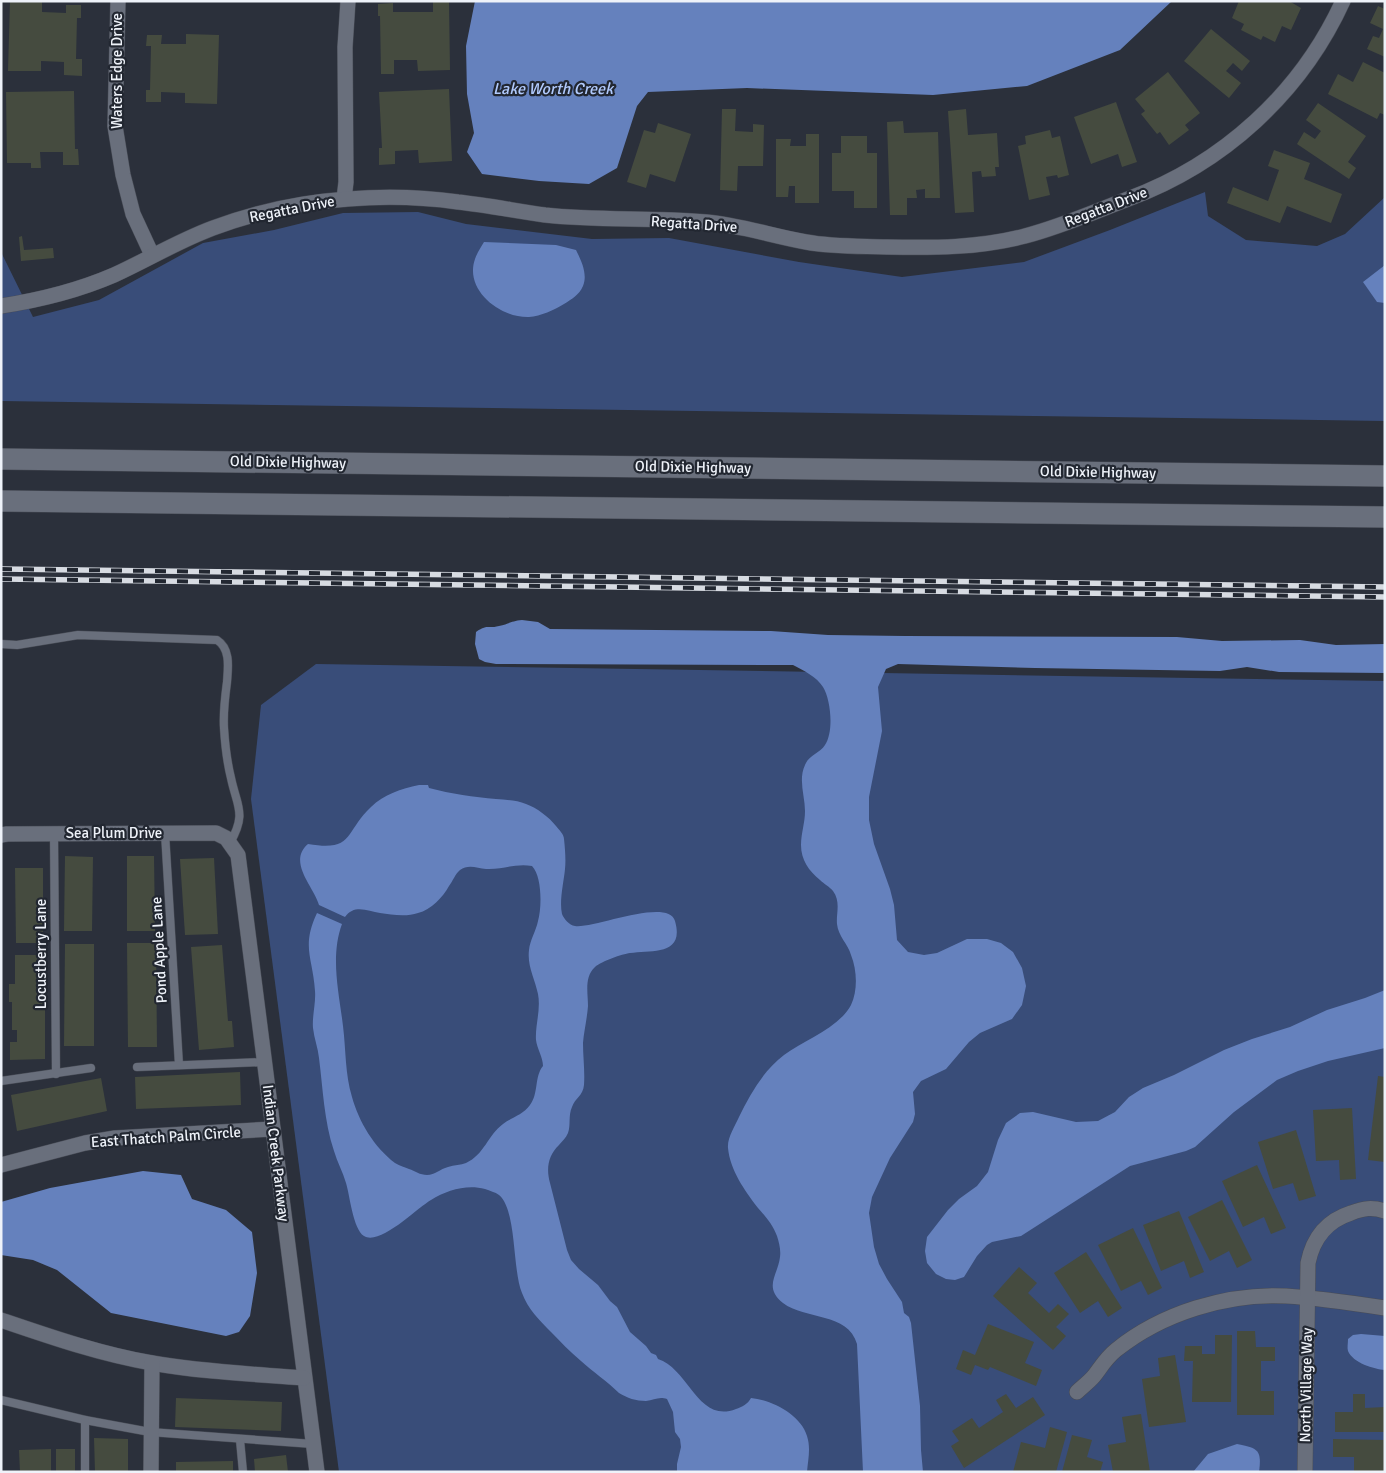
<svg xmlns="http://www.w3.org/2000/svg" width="1386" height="1473" font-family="Signika,sans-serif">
<rect width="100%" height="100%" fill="#2b303b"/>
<g fill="#394d79">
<path d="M1205,192L1208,216L1246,240L1317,246L1345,234L1385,197V421L1,401V252L33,317L99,300L203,243L274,230L343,213L418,212L466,224L592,239L669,238L799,262L902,277L1024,262L1110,230Z"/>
<path d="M316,664L1385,681V1472H339L251,799L261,705Z"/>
</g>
<g fill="#6581bd">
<path d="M475,1H1172L1120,50L1027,86L933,95L747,88L648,92L637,106L617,168L589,184L539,181L482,174L467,152L474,133L467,94L466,46Z"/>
<path d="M484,242L556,245L576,250C581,260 588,274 583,286C579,295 572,299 564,304C554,310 541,316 529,317C500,318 464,290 475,259C477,253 481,247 484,242Z"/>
<path d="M1385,265V303L1377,302L1363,282Z"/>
<path d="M522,620L538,622L550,629L771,631L828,635L905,636L1177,637L1222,641L1300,640L1336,645L1385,644V673L1279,672L1247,667L1220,671L1035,668L898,664L886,669L878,687L882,731L869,797V820L874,844L890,889L894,905L897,940L908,952L924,955L937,953L967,939H987L1001,943L1013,952L1022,968L1026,986L1022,1005L1012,1019L980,1033L969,1042L946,1069L921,1081L913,1092L915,1114L913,1122L890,1158L872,1197L869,1213L874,1247L879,1264L887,1279L902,1302L904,1313L909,1317L911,1323L920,1406L921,1450L923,1472H863L857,1344C848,1312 805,1320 783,1303C763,1287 778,1275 780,1257C781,1250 779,1242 777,1236C773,1225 766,1217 758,1208C745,1191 730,1170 728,1148C727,1138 735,1126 739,1117C750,1094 764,1070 784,1055C804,1040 839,1028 851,1005C858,990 857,970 851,955C848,944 838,936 837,924C836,913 841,902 833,891C830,887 824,884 820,880C809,871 801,860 801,845C801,833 805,823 805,811C805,796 798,780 805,765C809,755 820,753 825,745C834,732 831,700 823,687C817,677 803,670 793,665L496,664L485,662L479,659L475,644L476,632C488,624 488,629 499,626C509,624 511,621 522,620Z"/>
<path d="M419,785H428L429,788C451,794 474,797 496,799C506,800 517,800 526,804C537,808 549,817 556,826C559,830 564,834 564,839C565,848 566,860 565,869C564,881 559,901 562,914C564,919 569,925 575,926C593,929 668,897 675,921C685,956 651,950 630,953C622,954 602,961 595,967C584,977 588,993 588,1006C587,1019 584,1031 583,1043C583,1057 585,1071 584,1085C583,1096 575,1098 572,1107C568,1116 571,1125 568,1133C566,1138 562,1141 559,1145C548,1156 546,1168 550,1183L567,1250L571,1260L579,1269L598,1285L610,1301L617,1307L630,1332L646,1346L651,1353L656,1355L658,1359C689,1369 698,1424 736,1409C742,1407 748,1404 751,1398C772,1400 801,1415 807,1436C811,1448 808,1460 807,1472H677V1464L681,1447L680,1439L675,1432L673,1412L667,1399C659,1396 654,1400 646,1401C636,1401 627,1398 619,1393C607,1381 593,1372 581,1361C570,1352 561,1342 551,1332C539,1320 528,1309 522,1293C512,1269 517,1210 499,1195C495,1192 490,1191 485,1189C467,1184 447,1190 431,1200C417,1208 380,1246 364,1236C353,1229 350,1196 346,1183C343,1172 337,1162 334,1151C324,1121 323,1089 319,1058C318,1048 314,1038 313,1028C312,1016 316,1003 315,991C313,958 301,947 317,913L342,924C330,957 339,992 343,1026C346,1050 345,1074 352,1097C359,1122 374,1147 395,1163C400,1166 405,1167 409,1169C415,1171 420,1175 427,1175C435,1175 440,1169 448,1167C454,1165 461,1165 466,1163C484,1155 488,1135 503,1124C512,1117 523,1115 530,1105C539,1093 534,1077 543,1066C543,1057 537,1049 536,1040C535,1025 541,1010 538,994C535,979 527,966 529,950C530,940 536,931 538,921C542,907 542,876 532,866C515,863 502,870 486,869C477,868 468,864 460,870C455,874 453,881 449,886C443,897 431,910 418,913C407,917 392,915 380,913C368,911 354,904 345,917L319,905C314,887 287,862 308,844C355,852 344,832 371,807C384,794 401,789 419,785Z"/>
<path d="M1385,990V1048L1328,1061L1298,1071L1277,1080L1234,1112L1195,1147L1186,1151L1130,1166L1021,1236L992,1242L987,1245L977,1256L964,1277L955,1280L946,1279L936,1274L927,1263L925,1251L927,1237L948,1210L959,1199L977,1186L988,1172L998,1140L1006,1123L1020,1113L1033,1112L1076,1122L1098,1121L1115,1112L1129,1097L1143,1088L1174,1075L1224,1050L1252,1039L1290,1027L1327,1010L1365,998Z"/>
<path d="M143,1171L181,1175L192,1199L226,1210L252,1232L257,1273L250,1316L239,1332L226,1336L111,1313L57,1270L33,1260L1,1255V1202L50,1188Z"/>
<path d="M1361,1334L1385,1336V1370C1374,1369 1353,1363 1348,1351C1347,1348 1348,1343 1348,1339L1353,1335Z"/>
<path d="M1237,1444C1258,1448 1262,1450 1259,1472H1193L1208,1454Z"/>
</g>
<g fill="#454b3f">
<path d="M10,1L42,2V12L66,13V5H81V18H77L76,59H82V76L64,75V62L41,61V71H8Z"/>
<path d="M1239,1H1289L1301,8L1291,30L1282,26L1275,42L1263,36L1261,40L1241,30L1244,24L1232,18Z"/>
<path d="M433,2H449L450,70L418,71L417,60H394V74H381L380,16H378V4L393,3V12H433Z"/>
<path d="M1378,6L1385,9V57L1367,49L1373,36L1379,38L1383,29L1370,23Z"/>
<path d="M1211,29L1250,61L1242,71L1233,63L1226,71L1241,83L1229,98L1184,61Z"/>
<path d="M186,34L219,35L217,104L185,103V93L161,92V102H146V90H150L151,46H146L147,35H162L161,44H186Z"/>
<path d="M1363,62L1385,73V115L1380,113L1377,119L1328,94L1338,74L1353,82Z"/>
<path d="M1168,72L1200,113L1185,125L1189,130L1169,145L1160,132L1157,134L1141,114L1145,111L1135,99Z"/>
<path d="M449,89L452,161L419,163L418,150L395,151V164L379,165V148H382L379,92Z"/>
<path d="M74,91L75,149H78L79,165H63V152H40L41,168H31V163H7L6,92Z"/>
<path d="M1116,102L1137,162L1122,167L1118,154L1091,164L1074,117Z"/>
<path d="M1318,103L1366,136L1348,162L1356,168L1349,179L1297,144L1304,132L1315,139L1321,131L1306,120Z"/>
<path d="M722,109H736L735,131L753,132V124L764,125L763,166H738L737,191L720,190Z"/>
<path d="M966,109L968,135L997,133L999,167H995L996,176L982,177L981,171L972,172L974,212L955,213L948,111Z"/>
<path d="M903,121L904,133L938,132L940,198H925V189L916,190L917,198H907V215H890L887,122Z"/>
<path d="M658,123L691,134L675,182L650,174L646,188L627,182L644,130L655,133Z"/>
<path d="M1050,130L1052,138L1060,136L1069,175L1058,178L1057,175L1046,177L1050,195L1029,200L1018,146L1026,144L1025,136Z"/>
<path d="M806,134H819V203H795V186H789L788,197H776V139H791L790,146H806Z"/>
<path d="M841,136H867V153H877V208H854V191H832V153H841Z"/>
<path d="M1274,150L1310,163L1304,179L1342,194L1331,223L1287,206L1280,223L1227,203L1233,187L1268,201L1279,170L1268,166Z"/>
<path d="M22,236L24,250L53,248L54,258L21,261L19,237Z"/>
<path d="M65,856L93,857L92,931H64Z"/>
<path d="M127,856H154L155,931H127Z"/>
<path d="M214,858L218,934L185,935L180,859Z"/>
<path d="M15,868H43V943H16Z"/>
<path d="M127,943H156L157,1047H128Z"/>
<path d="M65,944H94V1046H64Z"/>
<path d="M222,945L228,1021H232L234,1047L199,1050L191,947Z"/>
<path d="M15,955H45V1059L10,1060V1042H17V1030H12V1002H9V984H15Z"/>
<path d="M240,1072L241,1105L136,1109L135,1077Z"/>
<path d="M1378,1076L1385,1077V1162L1368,1160Z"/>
<path d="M101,1078L107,1111L17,1131L11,1095Z"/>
<path d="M1352,1108L1356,1179L1340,1180L1339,1160L1316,1161L1313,1110Z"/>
<path d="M1296,1130L1316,1196L1299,1201L1293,1183L1273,1189L1258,1142Z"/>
<path d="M1257,1165L1286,1228L1271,1234L1264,1217L1243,1227L1222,1181Z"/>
<path d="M1222,1200L1252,1260L1237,1268L1229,1251L1210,1261L1188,1217Z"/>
<path d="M1179,1211L1204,1272L1190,1278L1184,1261L1161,1271L1143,1225Z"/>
<path d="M1133,1228L1162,1288L1148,1295L1141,1281L1121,1291L1098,1245Z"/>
<path d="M1086,1252L1122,1308L1108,1317L1098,1301L1080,1313L1054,1273Z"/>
<path d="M1019,1267L1037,1283L1028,1293L1049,1313L1058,1304L1069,1314L1056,1327L1066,1336L1053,1350L993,1296Z"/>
<path d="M988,1324L1034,1342L1025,1363L1042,1370L1036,1386L990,1367L988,1370L975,1365L971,1375L956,1369L963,1350L975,1355Z"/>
<path d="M1237,1331H1255L1256,1347H1275V1361H1261V1391H1274V1415H1237Z"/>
<path d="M1215,1335H1232L1231,1402H1192L1193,1361H1184L1185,1346H1202V1354H1215Z"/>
<path d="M1175,1355L1186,1422L1149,1427L1142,1379L1160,1376L1158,1358Z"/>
<path d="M1006,1394L1016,1408L1033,1397L1045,1415L964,1468L951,1446L959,1441L952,1431L972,1418L979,1428L1003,1412L996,1400Z"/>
<path d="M1353,1394H1365V1408L1385,1407V1432H1335V1412H1353Z"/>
<path d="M176,1398L282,1402L281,1431L175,1427Z"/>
<path d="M1141,1414L1150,1472H1113L1108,1445L1126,1442L1122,1417Z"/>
<path d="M1050,1427L1067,1432L1056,1472H1013L1021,1442L1045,1448Z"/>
<path d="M1072,1435L1092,1440L1087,1457L1103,1462L1100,1472H1062Z"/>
<path d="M94,1438L128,1439V1472H95Z"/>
<path d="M1333,1439L1385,1440V1472H1354V1457H1333Z"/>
<path d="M51,1449V1472H20L19,1450Z"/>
<rect x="56" y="1449" width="19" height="23"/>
<path d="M286,1455L288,1472H255L254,1459Z"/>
<path d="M233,1461V1472H176V1462Z"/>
</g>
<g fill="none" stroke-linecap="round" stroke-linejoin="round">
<defs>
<g id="lane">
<path d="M1,644L17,645L78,635L217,640C231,649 228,668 227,682C225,697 223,713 224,728C225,744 227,762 231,778C237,807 247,813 230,843"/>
<path d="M54,833L56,1074"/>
<path d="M165,833L179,1065"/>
<path d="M137,1067L264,1062"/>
<path d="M1,1081L91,1068"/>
<path d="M1,1400L85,1420L150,1432L313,1444"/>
<path d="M85,1420V1472"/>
<path d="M240,1440L243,1472"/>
</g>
<g id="street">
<path d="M118,1L115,126L123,175L133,214L152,255"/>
<path d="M344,199L346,182L345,47L348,1"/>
<path d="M1,306C40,300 77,291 114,275C147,260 178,241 213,228C256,212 303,202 348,199C385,196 422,197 458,202C487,205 516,211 545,215C599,221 652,217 706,222C740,225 772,236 806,242C833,247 860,246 887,247C933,248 979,248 1025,236C1060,227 1094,212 1128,199C1223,164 1301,93 1343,1"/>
<path d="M1,835L7,834L216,833L226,838L238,855L317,1472"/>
<path d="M1,1165L85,1143L115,1138L273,1129"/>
<path d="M1,1320C51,1337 100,1354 152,1363C202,1372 254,1374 304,1378"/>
<path d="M1077,1392C1082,1387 1089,1382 1094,1376C1101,1367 1106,1358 1116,1350C1162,1313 1227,1293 1286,1296C1319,1298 1352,1303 1385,1308"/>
<path d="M151,1472L152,1363"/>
<path d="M1305,1472L1308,1263C1313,1238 1326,1221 1351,1213C1364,1208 1372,1207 1385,1211"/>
</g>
<g id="secondary">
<path d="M1,459L1385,476"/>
<path d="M1,501L1385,517"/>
</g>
</defs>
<use href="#lane" stroke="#484c56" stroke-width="9"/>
<use href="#street" stroke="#484c56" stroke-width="16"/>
<use href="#secondary" stroke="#484c56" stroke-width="22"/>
<use href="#lane" stroke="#696f7c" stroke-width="8"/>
<use href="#street" stroke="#696f7c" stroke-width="15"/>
<use href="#secondary" stroke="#696f7c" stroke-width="21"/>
<defs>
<g id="rail">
<path d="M1,569L1385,587"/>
<path d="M1,579L1385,597"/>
</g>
</defs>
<use href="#rail" stroke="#d7dbe2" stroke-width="5.5"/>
<use href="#rail" stroke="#222731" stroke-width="4" stroke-dasharray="11" stroke-linecap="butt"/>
</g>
<g text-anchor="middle" stroke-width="4.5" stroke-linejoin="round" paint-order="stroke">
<g font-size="15" fill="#eef2f9" stroke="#222731">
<text transform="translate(117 71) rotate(-90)" y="5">Waters Edge Drive</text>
<text transform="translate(1106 207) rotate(-21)" y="5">Regatta Drive</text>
<text transform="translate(292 209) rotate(-11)" y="5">Regatta Drive</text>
<text transform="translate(694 224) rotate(4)" y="5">Regatta Drive</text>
<text transform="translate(288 462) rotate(1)" y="5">Old Dixie Highway</text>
<text transform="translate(693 467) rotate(1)" y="5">Old Dixie Highway</text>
<text transform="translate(1098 472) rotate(1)" y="5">Old Dixie Highway</text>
<text x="114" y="838">Sea Plum Drive</text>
<text transform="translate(159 950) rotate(-93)" y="5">Pond Apple Lane</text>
<text transform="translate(41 954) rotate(-90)" y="5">Locustberry Lane</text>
<text transform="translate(166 1137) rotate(-4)" y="5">East Thatch Palm Circle</text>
<text transform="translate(276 1153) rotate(83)" y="5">Indian Creek Parkway</text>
<text transform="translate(1306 1385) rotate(-89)" y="5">North Village Way</text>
</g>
<g font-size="16" font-style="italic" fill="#b1cafd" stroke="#222731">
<text x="553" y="94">Lake Worth Creek</text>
</g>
</g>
<rect width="1386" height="1473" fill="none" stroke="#eef2f9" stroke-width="5"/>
</svg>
